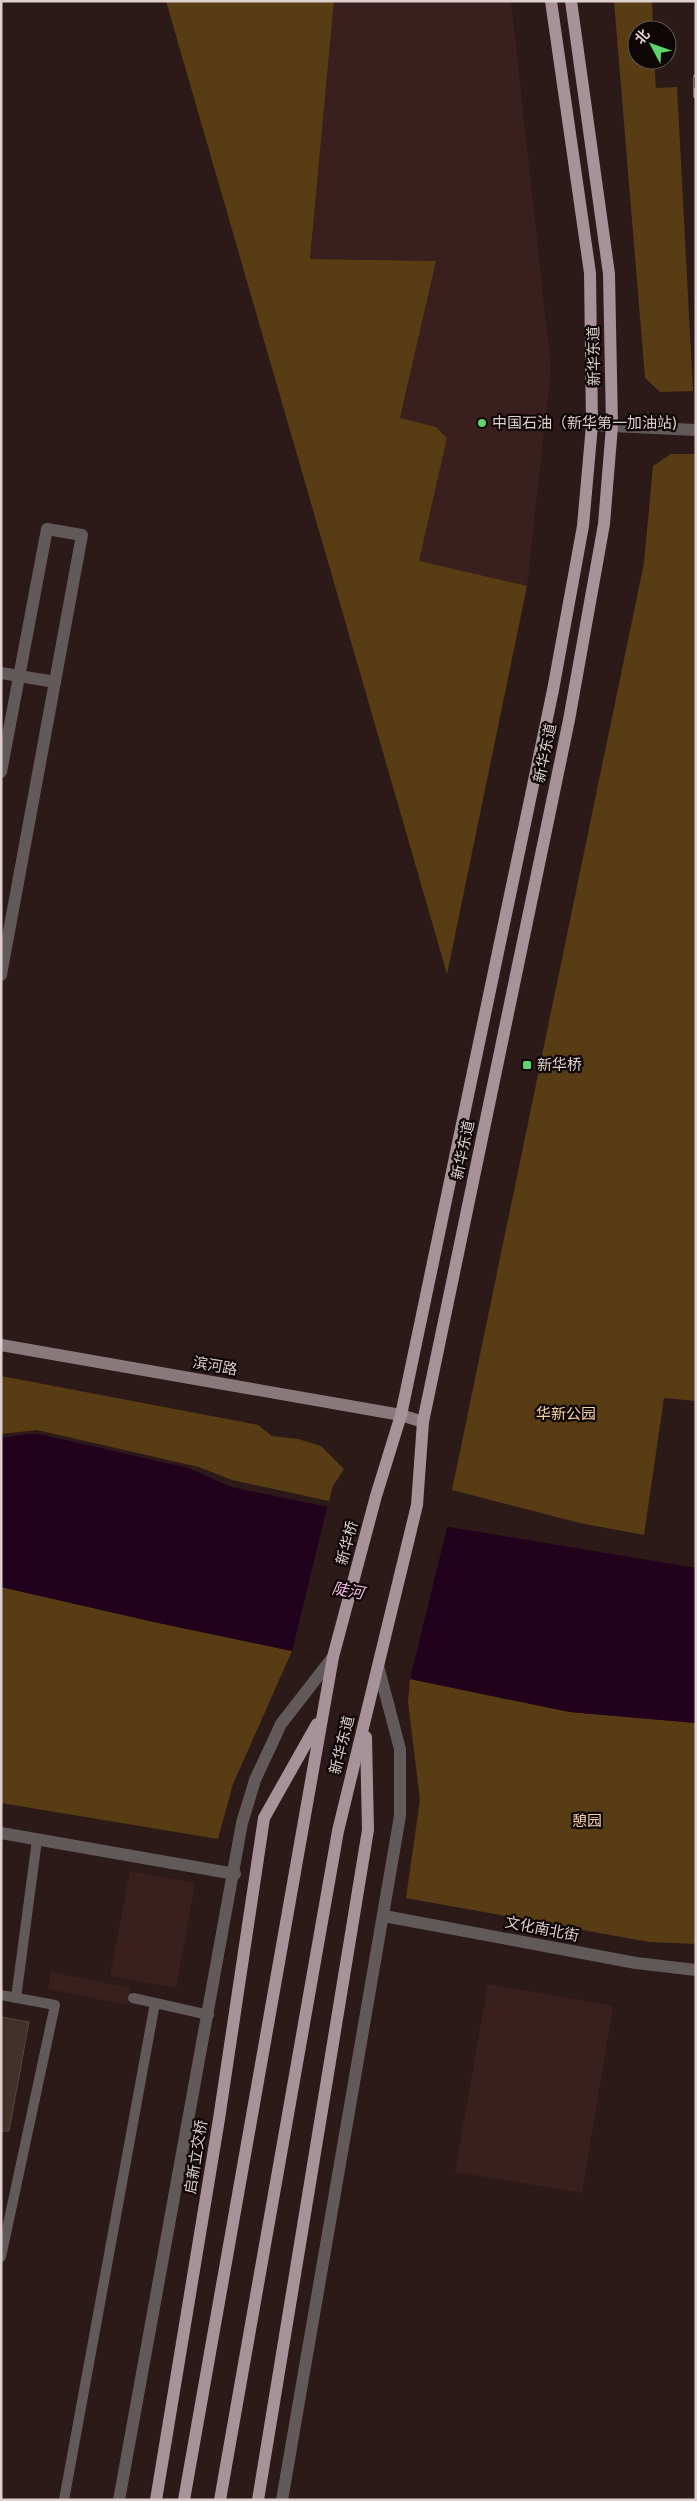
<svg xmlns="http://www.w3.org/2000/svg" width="697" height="2501" font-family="Inter,'Noto Sans SC',sans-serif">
<rect width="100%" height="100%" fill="#2c1a19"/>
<g fill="#39201e">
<path d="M334,1H511L551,368L527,586L419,561L447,438L436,427L400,419L436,261L310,259Z"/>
<path d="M130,1871L195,1883L176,1988L110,1976Z"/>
<path d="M51,1972L131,1988L127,2005L48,1989Z"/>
<path d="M488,1984L613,2006L582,2193L455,2172Z"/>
</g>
<g fill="#583c14">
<path d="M166,1H334L310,259L436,261L400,418L436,427L447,438L419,561L527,586L447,974Z"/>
<path d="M614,1H652L653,30H637V60H654L656,88L677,87L693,391L660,392L645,378Z"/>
<path d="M671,454H695L696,495V1401L664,1398L644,1535L580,1523L452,1490L644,563L653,466Z"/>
<path d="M1,1376L258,1425L272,1436L298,1439L321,1446L344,1469L333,1486L329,1501L232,1480L199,1467L37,1430L1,1434Z"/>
<path d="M1,1587L154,1622L292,1651L233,1784L218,1839L1,1803Z"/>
<path d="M410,1679L570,1712L696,1723V1944L649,1942L406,1898L420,1800L408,1702Z"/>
</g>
<path fill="#21011c" d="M28,1434H39L188,1468L231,1487L328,1507L696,1568V1723L570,1712L410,1679L292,1651L154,1622L1,1587V1438Z"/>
<path fill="#2c1a19" d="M328,1504L448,1524L410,1679L292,1651Z"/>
<path fill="#433129" stroke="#58463d" d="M1,2017L29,2022L9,2131H1Z"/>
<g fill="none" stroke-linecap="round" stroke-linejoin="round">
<g stroke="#62595b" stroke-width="10">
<path d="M1,1995L55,2005L1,2257"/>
<path d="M16,1998L37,1840"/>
<path d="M133,1998L209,2015"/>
<path d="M64,2500L155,2003"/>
</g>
<g stroke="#62595b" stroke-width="12">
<path d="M1,673L55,682"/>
<path d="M1,772L47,529L82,535L1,975"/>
<path d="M1,1833L235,1874"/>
<path d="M119,2500L242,1823L255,1780L281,1724L333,1657"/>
<path d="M282,2500L400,1816V1749L378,1666"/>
</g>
<g stroke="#62595b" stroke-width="12">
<path d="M592,425L696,430"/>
<path d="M384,1916L636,1963L696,1970"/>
</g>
<path stroke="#89797d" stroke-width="12" d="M1,1345L401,1415L423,1422"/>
<g stroke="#a69298" stroke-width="12">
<path d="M156,2500L219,2119L264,1818L317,1724"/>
<path d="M184,2500L333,1657L376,1496L401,1415L553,690L583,526L592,425L590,273L551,1"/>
<path d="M220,2500L338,1831L417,1505L423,1422L569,720L604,524L612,426L609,274L571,1"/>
<path d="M258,2500L368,1830L366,1737"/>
</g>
<defs>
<path id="rail" d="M696,77V96"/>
</defs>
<use href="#rail" stroke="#968786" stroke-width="5.5"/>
<use href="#rail" stroke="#0f0707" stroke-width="4" stroke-dasharray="11" stroke-linecap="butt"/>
</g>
<g fill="#5ed56c" stroke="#0f0707" stroke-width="2">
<circle cx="482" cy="423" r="5"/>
<rect x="522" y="1060" width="10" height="10" rx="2.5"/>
</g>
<g text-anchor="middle" stroke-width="4.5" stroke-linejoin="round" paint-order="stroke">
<g font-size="15" fill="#ded0cf" stroke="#0f0707">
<text transform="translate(594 356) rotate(-91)" y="5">新华东道</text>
<text transform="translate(545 753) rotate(-78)" y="5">新华东道</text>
<text transform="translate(463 1150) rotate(-78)" y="5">新华东道</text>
<text transform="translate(215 1366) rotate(10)" y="5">滨河路</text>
<text transform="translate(347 1543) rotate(-75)" y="5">新华桥</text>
<text transform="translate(342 1745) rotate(-76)" y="5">新华东道</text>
<text transform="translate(542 1929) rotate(11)" y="5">文化南北街</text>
<text transform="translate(196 2157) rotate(-81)" y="5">启新立交桥</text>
</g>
<g font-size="15" fill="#ded0cf" stroke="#0f0707" text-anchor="start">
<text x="492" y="428">中国石油（新华第一加油站)</text>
<text x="537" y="1070">新华桥</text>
</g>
<g font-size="15" fill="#f8d3a6" stroke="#0f0707">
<text x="566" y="1419">华新公园</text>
<text x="587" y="1826">憩园</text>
</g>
<g font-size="16" font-style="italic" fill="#fabbeb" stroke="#0f0707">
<text transform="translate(348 1590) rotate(10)" y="6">陡河</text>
</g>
</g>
<rect width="697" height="2501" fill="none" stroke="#ded0cf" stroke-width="5"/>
<g transform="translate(652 45) rotate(311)"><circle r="24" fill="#0f0707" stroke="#625757"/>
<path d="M0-4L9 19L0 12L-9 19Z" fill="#5ed56c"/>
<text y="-8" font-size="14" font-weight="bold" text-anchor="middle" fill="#ded0cf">北</text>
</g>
</svg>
